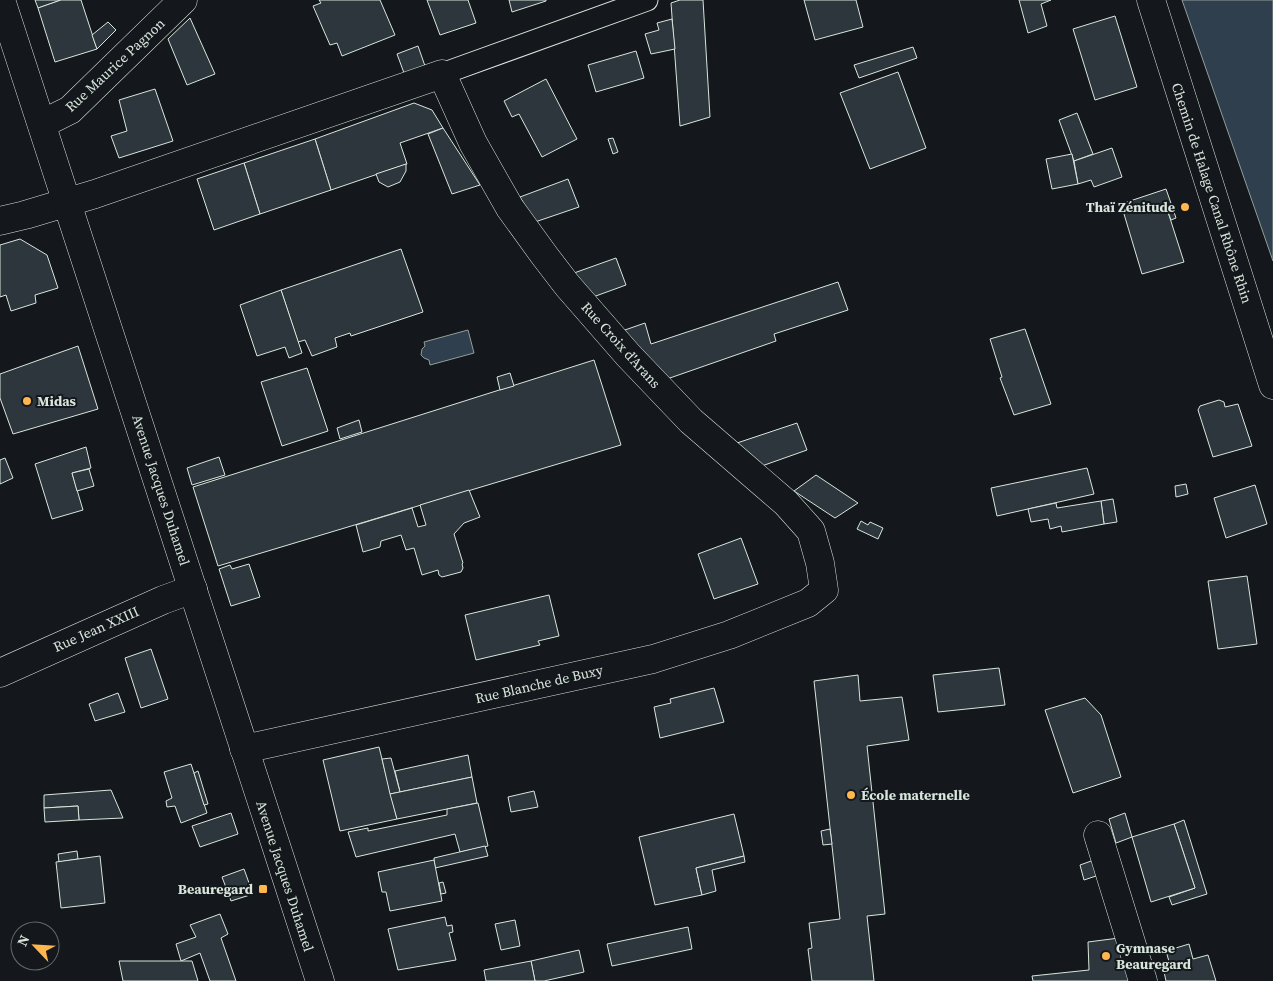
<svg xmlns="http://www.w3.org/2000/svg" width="1273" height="981" font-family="'Source Serif 4',serif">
<rect width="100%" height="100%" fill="#14181c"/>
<g fill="#2f3f4d" stroke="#939e99">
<path d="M1182,0H1273V261Z"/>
<path d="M468,330L474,353L430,365L429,360L424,358L421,355L422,349L425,346L424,342Z"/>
</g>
<g fill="#2c363c" stroke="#d8e6dc">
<path d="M35,0H61L38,8Z"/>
<path d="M61,0H81L97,49L55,62L38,8Z"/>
<path d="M319,0H380L395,35L342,56L337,43L330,45L313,6L321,3Z"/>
<path d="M427,0H468L476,23L440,35Z"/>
<path d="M509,0H546V1L512,12Z"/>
<path d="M680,0H703L710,117L680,126L671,3Z"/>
<path d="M804,0H856L863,27L815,40Z"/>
<path d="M1019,0H1051L1041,4L1047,26L1028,33Z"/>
<path d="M1115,16L1137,87L1095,100L1073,29Z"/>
<path d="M190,18L215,74L187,85L168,39Z"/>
<path d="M672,19L675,49L651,54L645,34L659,30L657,23Z"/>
<path d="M108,22L116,30L97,49L92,35Z"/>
<path d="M418,46L425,66L404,73L397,54Z"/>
<path d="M913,47L917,58L859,78L854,65Z"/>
<path d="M636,51L644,78L596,92L588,65Z"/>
<path d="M898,72L926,148L870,169L840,93Z"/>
<path d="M546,79L577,139L542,157L519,114L512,117L504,101Z"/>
<path d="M155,89L173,141L119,158L111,136L127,131L119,100Z"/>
<path d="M414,103L432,110L443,128L400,143L407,164L331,190L315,139Z"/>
<path d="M1077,113L1093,154L1074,161L1059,120Z"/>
<path d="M443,128L480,185L452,194L428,134Z"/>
<path d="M613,138L618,152L613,154L608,139Z"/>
<path d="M315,139L331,190L260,214L244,163Z"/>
<path d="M1112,148L1122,177L1094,187L1091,180L1078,184L1074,161Z"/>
<path d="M1072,154L1078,184L1052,189L1046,159Z"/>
<path d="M244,163L260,214L214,230L197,179Z"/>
<path d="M406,164V171L400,182L388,187L379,182L376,174Z"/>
<path d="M568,179L579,207L535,222L520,197Z"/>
<path d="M1166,189L1173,209L1168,212L1184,262L1142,274L1121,204Z"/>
<path d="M1173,209L1176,218L1171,220L1168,212Z"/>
<path d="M20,239L47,255L58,288L35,295L36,303L11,311L6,295L0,297V245Z"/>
<path d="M401,249L423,312L351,336L350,333L335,338L337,347L312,356L305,340L298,342L281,290Z"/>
<path d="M616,258L626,285L593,297L574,273Z"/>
<path d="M838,282L848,310L774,334L776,341L667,379L622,331L645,323L651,344Z"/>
<path d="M281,290L302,353L289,358L285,347L257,356L240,305Z"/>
<path d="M1025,329L1051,404L1014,415L1000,378L1002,377L990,339Z"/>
<path d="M78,346L98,409L13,434L0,398V374Z"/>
<path d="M594,360L621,445L218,566L193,487Z"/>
<path d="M307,368L328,431L282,446L261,382Z"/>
<path d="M510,373L514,386L500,390L497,377Z"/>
<path d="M1219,400L1224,402L1225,407L1238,404L1252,446L1213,457L1198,410L1200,406Z"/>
<path d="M359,420L362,432L340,439L337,428Z"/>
<path d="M797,423L807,450L759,467L734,444Z"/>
<path d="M86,447L91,468L72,473L83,510L52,519L35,464Z"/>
<path d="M219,457L225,475L192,485L187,468Z"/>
<path d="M5,458L13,478L0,484V460Z"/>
<path d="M1087,468L1094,494L997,516L991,488Z"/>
<path d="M89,469L94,486L77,491L72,473Z"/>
<path d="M816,475L858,503L835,518L794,491Z"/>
<path d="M1186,484L1188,494L1176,497L1175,486Z"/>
<path d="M1255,485L1267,524L1226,538L1214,498Z"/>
<path d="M469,490L480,517L464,523L454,534L463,563L462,564L463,568L461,572L442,577L439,575L438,570L422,575L414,548L406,550L401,535L381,541L380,547L363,552L356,525L412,508L418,527L426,525L420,505Z"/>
<path d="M1113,499L1117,522L1104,524L1101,501Z"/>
<path d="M1101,501L1104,524L1062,532L1061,526L1050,529L1048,519L1031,522L1028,509L1056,503L1057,508Z"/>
<path d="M861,521L868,525L870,522L883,528L878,539L857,529Z"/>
<path d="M741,538L758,584L714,599L698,554Z"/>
<path d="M249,564L260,597L231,606L219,569L230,565L232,569Z"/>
<path d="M1247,576L1257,644L1218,649L1208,581Z"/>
<path d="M549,595L559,636L538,641L540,645L476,660L465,615Z"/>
<path d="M151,649L168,699L141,708L125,658Z"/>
<path d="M999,668L1005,705L938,712L933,675Z"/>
<path d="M858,675L860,701L902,697L909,740L867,746L885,914L867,916L874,981H812L808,949L812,948L809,923L840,919L814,681Z"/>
<path d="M714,688L724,722L660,738L654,707L671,703L670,699Z"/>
<path d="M118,693L125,712L95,721L89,704Z"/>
<path d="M1085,698L1101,715L1121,777L1073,793L1045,710Z"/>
<path d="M379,747L397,819L340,831L323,760Z"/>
<path d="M468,755L472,777L400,792L395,771Z"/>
<path d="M391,758L400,792L390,794L382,759Z"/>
<path d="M191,764L207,813L181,823L175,806L167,807L166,801L172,798L164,772Z"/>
<path d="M198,771L208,804L204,805L194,773Z"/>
<path d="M472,777L477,803L397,819L390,794Z"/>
<path d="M111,790L123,818L79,820L78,806L44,808V795Z"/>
<path d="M534,791L538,807L511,812L508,797Z"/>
<path d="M478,803L488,846L460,852L455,834L356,857L348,832L368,828V831L447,815V809Z"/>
<path d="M78,806L79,820L45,822L44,808Z"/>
<path d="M231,813L238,834L200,847L192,826Z"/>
<path d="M1125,813L1132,837L1116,843L1109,819Z"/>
<path d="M734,814L744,856L696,868L702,895L655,905L639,837Z"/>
<path d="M1184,820L1207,894L1172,905L1169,897L1195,888L1174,824Z"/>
<path d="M1174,824L1195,888L1151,902L1132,837Z"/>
<path d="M830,829L832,844L823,845L821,831Z"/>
<path d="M485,846L488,856L435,868L434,858Z"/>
<path d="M77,851L78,859L59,862L58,854Z"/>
<path d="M100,856L105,903L61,908L56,862Z"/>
<path d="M744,856L745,862L712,870L716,891L702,895L696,868Z"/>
<path d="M434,860L442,901L390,911L386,892H382L378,872Z"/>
<path d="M1094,860L1099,875L1084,880L1080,865Z"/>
<path d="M244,869L253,894L231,901L222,877Z"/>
<path d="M443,882L446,893L441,894L439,883Z"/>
<path d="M220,914L228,934L221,938L236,981H210L200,953L181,961L176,944L196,937L190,925Z"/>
<path d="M445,917L447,926L452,925L453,932L449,933L456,960L398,970L388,929Z"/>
<path d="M515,920L520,946L501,950L495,924Z"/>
<path d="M688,927L692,949L612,966L607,944Z"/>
<path d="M1119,938L1130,981H1033L1032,976L1089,970L1088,942Z"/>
<path d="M1189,944L1193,959L1208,955L1216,981H1166L1163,967L1170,965L1166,951Z"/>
<path d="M579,950L584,972L544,981H535L531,961Z"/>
<path d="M119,961H192L198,981H123Z"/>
<path d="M531,961L535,981H486L484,970Z"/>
</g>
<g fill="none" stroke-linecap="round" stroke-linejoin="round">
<defs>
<path id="pedestrian" d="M442,74L647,0"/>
<g id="minor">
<path d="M1151,0L1273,385"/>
<path d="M42,124L70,110L183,0"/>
<path d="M0,221L25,215L95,194L442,74L473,143L510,208L544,255L567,285L628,355L691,421L786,503L811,531L820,563L824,590L808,603L729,635L653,659L244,749"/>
<path d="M0,673L163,600L193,589"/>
<path d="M1098,835L1143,981"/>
</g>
<path id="secondary" d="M1,0L320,981"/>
</defs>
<use href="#pedestrian" stroke="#d8e6dc" stroke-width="23"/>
<use href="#minor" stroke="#d8e6dc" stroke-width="29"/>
<use href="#secondary" stroke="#d8e6dc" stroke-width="29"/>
<use href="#pedestrian" stroke="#14181c" stroke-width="21"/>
<use href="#minor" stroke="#14181c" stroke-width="28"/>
<use href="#secondary" stroke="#14181c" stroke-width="28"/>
</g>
<g fill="#ffb74d" stroke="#14181c" stroke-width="2">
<circle cx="1185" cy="207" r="5"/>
<circle cx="27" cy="401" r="5"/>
<circle cx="851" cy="795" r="5"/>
<rect x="258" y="884" width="10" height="10" rx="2.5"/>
<circle cx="1106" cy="956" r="5"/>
</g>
<g text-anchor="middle" stroke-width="4" stroke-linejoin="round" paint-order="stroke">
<g font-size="14" fill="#d8e6dc" stroke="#14181c">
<text transform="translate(115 65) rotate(-43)" y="5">Rue Maurice Pagnon</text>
<text transform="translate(1212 193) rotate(72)" y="5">Chemin de Halage Canal Rhône Rhin</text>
<text transform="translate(621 345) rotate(48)" y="5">Rue Croix d'Arans</text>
<text transform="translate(161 490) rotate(72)" y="5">Avenue Jacques Duhamel</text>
<text transform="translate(96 629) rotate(-24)" y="5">Rue Jean XXIII</text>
<text transform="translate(539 684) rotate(-13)" y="5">Rue Blanche de Buxy</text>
<text transform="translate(285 876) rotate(72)" y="5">Avenue Jacques Duhamel</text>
</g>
<g font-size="14" font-weight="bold" fill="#d8e6dc" stroke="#14181c" text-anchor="start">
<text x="1175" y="212" text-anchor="end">Thaï Zénitude</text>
<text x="37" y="406">Midas</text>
<text x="861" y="800">École maternelle</text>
<text x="253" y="894" text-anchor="end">Beauregard</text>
<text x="1116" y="953">Gymnase<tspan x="1116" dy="16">Beauregard</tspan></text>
</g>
</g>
<g transform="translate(35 946) rotate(295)"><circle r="24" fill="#14181c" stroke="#626a69"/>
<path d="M0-4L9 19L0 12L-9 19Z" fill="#ffb74d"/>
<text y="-8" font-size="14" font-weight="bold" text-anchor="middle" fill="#d8e6dc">N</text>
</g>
</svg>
